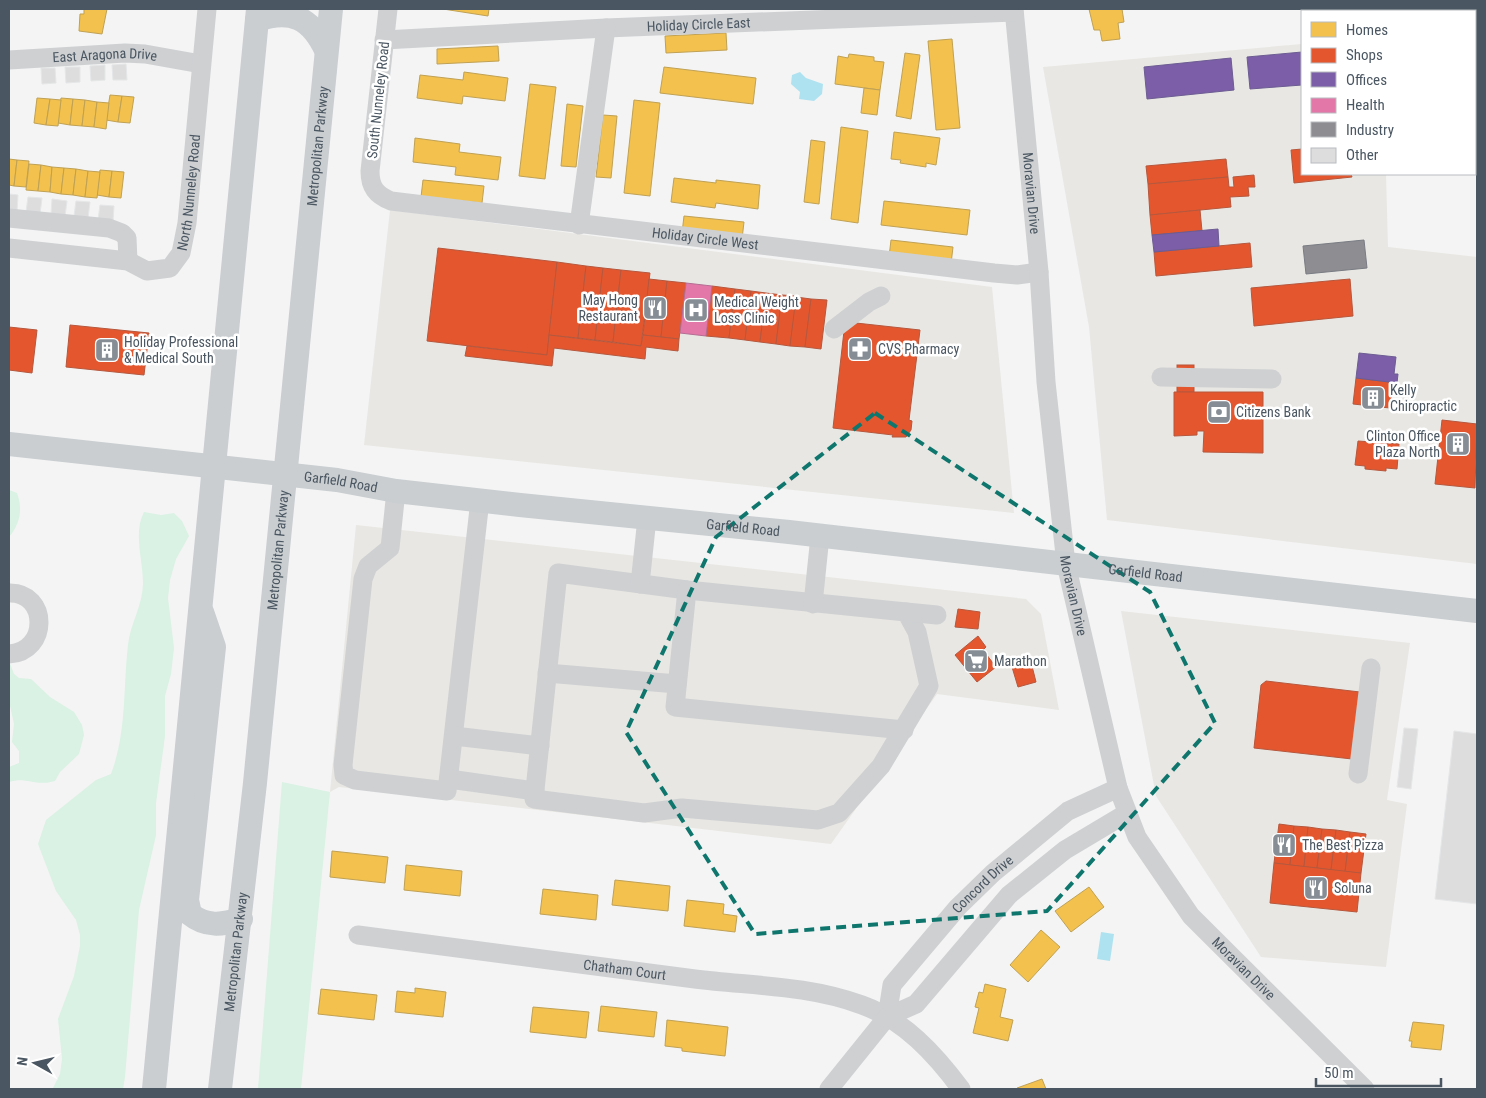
<svg xmlns="http://www.w3.org/2000/svg" width="1486" height="1098" font-family="'Roboto Condensed',sans-serif">
<rect width="100%" height="100%" fill="#f4f4f4"/>
<g fill="#e8e7e3">
<path d="M1302,44V174H1386L1388,247L1477,257V564L1107,520L1089,327L1043,67Z"/>
<path d="M390,210L992,287L1014,513L364,445Z"/>
<path d="M356,525L1026,599L1041,614L1059,710L937,694L831,844L339,787L330,792Z"/>
<path d="M1121,611L1410,643L1387,800L1407,804L1386,967L1261,957L1156,796Z"/>
</g>
<g fill="#d9f2e3">
<path d="M9,490L17,493C23,509 20,524 9,537Z"/>
<path d="M144,512L161,515L174,513L182,521L189,536L176,559L170,580L168,598L174,648L171,674L165,696V736L156,803V835L139,910L125,1077L123,1089H46L53,1088L60,1074L62,1059L58,1019L74,976L80,946V935L76,920L56,891L38,844L46,820L96,780L111,774C127,732 123,688 128,645C130,624 143,605 143,583C143,559 133,533 144,512Z"/>
<path d="M9,661L14,674L19,678L31,679L50,697L74,712L82,725L84,735L79,754L60,772L55,781C35,787 26,776 9,782V767L19,763V751L12,742L14,724L9,701Z"/>
<path d="M282,782L330,792L301,1089H258Z"/>
</g>
<g fill="#aee2f0">
<path d="M800,72L806,78L823,84L822,94L814,101L799,99L800,92L791,84L792,75Z"/>
<path d="M1101,932L1114,934L1110,961L1097,959Z"/>
</g>
<g fill="#f2c14e" stroke="#c0a154">
<path d="M84,9H107L102,34L79,31L80,14H84Z"/>
<path d="M443,9H489L488,16Z"/>
<path d="M1089,9H1122L1124,22L1118,23L1120,39L1102,41L1100,30H1094Z"/>
<path d="M726,33L727,50L666,53L665,36Z"/>
<path d="M952,39L960,128L936,130L928,41Z"/>
<path d="M498,46L499,61L437,64V49Z"/>
<path d="M905,53L920,55L911,119L896,116Z"/>
<path d="M849,54L874,57V61L884,62L880,90L835,84L838,56L848,58Z"/>
<path d="M664,67L756,78L753,104L660,93Z"/>
<path d="M464,72L508,78L505,101L463,96L462,104L417,98L420,75L463,80Z"/>
<path d="M530,84L556,87L545,179L519,176Z"/>
<path d="M864,88L880,90L877,115L861,113Z"/>
<path d="M110,95L122,96L118,122L106,120Z"/>
<path d="M122,96L134,97L130,123L118,122Z"/>
<path d="M37,98L50,99L46,125L34,123Z"/>
<path d="M61,98L73,99L70,125L58,123Z"/>
<path d="M50,99L61,100L58,126L46,125Z"/>
<path d="M73,99L85,100L82,126L70,125Z"/>
<path d="M85,100L97,102L94,127L82,126Z"/>
<path d="M634,100L660,103L650,196L624,193Z"/>
<path d="M97,102L109,103L106,129L94,127Z"/>
<path d="M567,104L583,106L576,167L561,166Z"/>
<path d="M603,115L617,116L611,178L596,177Z"/>
<path d="M841,127L868,131L858,223L831,219Z"/>
<path d="M894,132L940,138L936,165L926,163V167L900,163L901,160L891,159Z"/>
<path d="M415,138L460,144L459,152L501,157L498,180L455,175L456,167L413,162Z"/>
<path d="M811,140L825,142L819,204L804,202Z"/>
<path d="M9,159L17,160L14,186L9,185Z"/>
<path d="M17,160L29,161L26,187L14,186Z"/>
<path d="M29,164L41,165L38,191L26,190Z"/>
<path d="M41,165L52,167L50,192L38,191Z"/>
<path d="M52,167L64,168L61,194L50,192Z"/>
<path d="M64,168L76,169L73,195L61,194Z"/>
<path d="M76,169L88,171L85,197L73,195Z"/>
<path d="M100,170L112,171L109,197L97,195Z"/>
<path d="M88,171L100,172L97,198L85,197Z"/>
<path d="M112,171L124,172L121,198L109,197Z"/>
<path d="M674,178L716,183V180L760,185L758,209L716,203L715,208L671,202Z"/>
<path d="M423,180L484,186L482,203L421,197Z"/>
<path d="M884,201L970,210L967,235L881,225Z"/>
<path d="M684,216L744,222L742,239L682,233Z"/>
<path d="M891,240L953,247L951,264L889,257Z"/>
<path d="M332,851L388,857L385,883L330,877Z"/>
<path d="M406,865L462,871L460,896L404,890Z"/>
<path d="M615,880L670,886L668,911L612,905Z"/>
<path d="M1089,887L1104,907L1071,932L1055,911Z"/>
<path d="M543,889L598,895L596,920L540,914Z"/>
<path d="M687,900L724,904L723,914L737,916L735,932L684,926Z"/>
<path d="M1041,930L1060,947L1028,982L1010,965Z"/>
<path d="M985,984L1006,989L1000,1017L1013,1020L1008,1041L973,1033L979,1008L975,1007L979,992L983,993Z"/>
<path d="M415,988L446,992L443,1017L395,1012L397,991L415,993Z"/>
<path d="M321,989L377,995L374,1020L318,1014Z"/>
<path d="M601,1006L657,1012L654,1037L598,1031Z"/>
<path d="M533,1007L589,1012L586,1038L530,1032Z"/>
<path d="M667,1020L728,1027L725,1056L682,1051V1048L665,1046Z"/>
<path d="M1413,1022L1444,1025L1441,1050L1411,1047L1412,1041H1409Z"/>
<path d="M1042,1079L1046,1089H1017V1088Z"/>
</g>
<g fill="#e4572e" stroke="#b6573d">
<path d="M1302,149V174H1351L1352,177L1294,183L1291,150Z"/>
<path d="M1226,159L1228,177L1148,184L1146,166Z"/>
<path d="M1254,175L1255,187H1248L1249,196L1230,197L1231,207L1150,215L1148,184L1228,177L1229,187H1234L1233,177Z"/>
<path d="M1200,210L1202,231L1152,235L1150,215Z"/>
<path d="M1250,243L1252,267L1156,276L1154,252Z"/>
<path d="M438,248L557,262L547,355L427,341Z"/>
<path d="M557,262L586,266L578,338L549,335Z"/>
<path d="M586,266L603,268L595,340L578,338Z"/>
<path d="M603,268L621,270L613,342L595,340Z"/>
<path d="M621,270L650,273L641,346L613,342Z"/>
<path d="M649,279L667,281L661,337L643,335Z"/>
<path d="M1350,279L1353,316L1254,326L1251,288Z"/>
<path d="M667,281L686,283L679,339L661,337Z"/>
<path d="M712,286L735,289L729,338L706,336Z"/>
<path d="M735,289L751,291L745,340L729,338Z"/>
<path d="M751,291L766,293L760,342L745,340Z"/>
<path d="M766,293L782,295L776,344L760,342Z"/>
<path d="M782,295L797,296L790,346L776,344Z"/>
<path d="M796,297L811,299L805,347L790,346Z"/>
<path d="M811,299L827,300L821,349L805,347Z"/>
<path d="M856,323L920,330L909,420L912,421L911,430L906,437H892L893,435L833,428L844,331Z"/>
<path d="M70,325L149,333L144,375L66,367Z"/>
<path d="M9,327L37,330L32,373L9,370Z"/>
<path d="M549,335L641,346L643,335L679,339L678,351L646,347L645,359L554,348L552,366L465,356L467,346L547,355Z"/>
<rect x="1177" y="365" width="17" height="27"/>
<path d="M1356,378L1397,383L1396,391H1392L1390,408L1353,404Z"/>
<path d="M1174,392H1263V453L1203,452L1204,431H1197V435L1174,436Z"/>
<path d="M1442,420L1477,424L1475,488L1435,484Z"/>
<path d="M1358,441L1399,444L1397,469L1386,468V471L1365,469V466L1355,465Z"/>
<path d="M958,609L980,612L978,629L955,627Z"/>
<path d="M978,636L986,647L983,650L996,667L977,682L955,655Z"/>
<path d="M1031,662L1036,682L1018,687L1012,667Z"/>
<path d="M1266,681L1360,692L1352,759L1254,748L1261,685Z"/>
<path d="M1279,824L1294,826L1290,865L1274,863Z"/>
<path d="M1294,826L1308,827L1304,867L1290,865Z"/>
<path d="M1308,827L1322,829L1317,868L1304,867Z"/>
<path d="M1322,829L1336,830L1331,870L1317,868Z"/>
<path d="M1336,830L1350,832L1345,872L1331,870Z"/>
<path d="M1350,832L1366,834L1361,873L1345,872Z"/>
<path d="M1274,863L1361,873L1357,912L1270,903Z"/>
</g>
<g fill="#7b5ea7" stroke="#6c5c92">
<path d="M1302,52V85L1250,89L1247,57Z"/>
<path d="M1231,58L1234,90L1147,99L1144,67Z"/>
<path d="M1218,229L1219,246L1154,252L1152,235Z"/>
<path d="M1359,353L1396,357L1394,374H1398L1397,383L1356,378Z"/>
</g>
<path fill="#e377a8" stroke="#b56d93" d="M686,283L712,286L706,336L680,333Z"/>
<path fill="#8d8d92" stroke="#797c83" d="M1364,240L1367,268L1306,274L1303,246Z"/>
<g fill="#ddddde" stroke="#e5e6e7">
<path d="M126,64L127,80H113L112,65Z"/>
<path d="M105,65V80L91,81L90,66Z"/>
<path d="M65,67H80V82L66,83Z"/>
<path d="M41,68H55L56,83L42,84Z"/>
<path d="M9,194L18,195L17,211L9,210Z"/>
<path d="M28,197L42,198L40,214L26,212Z"/>
<path d="M52,199L67,201L65,216L51,215Z"/>
<path d="M76,201L90,202L88,218L74,216Z"/>
<path d="M100,205L114,206L113,221L98,220Z"/>
<path d="M1404,728L1418,729L1411,789L1397,787Z"/>
<path d="M1454,731L1477,734V904L1435,899Z"/>
</g>
<g fill="none" stroke-linecap="round" stroke-linejoin="round">
<g stroke="#ced0d2" stroke-width="19">
<path id="s1" d="M388,9L370,171C370,187 376,195 391,201L994,273L1017,275L1039,272"/>
<path id="s2" d="M1014,9L1039,272L1046,382L1066,564L1118,788L1137,837L1191,916L1365,1089"/>
<path id="s3" d="M384,40L606,28L1014,12"/>
<path id="s4" d="M9,60L125,53L145,54L201,64"/>
<path d="M9,218L109,228L122,233L127,238L128,261"/>
<path d="M579,225L606,28"/>
<path id="s5" d="M9,248L128,261L147,271L170,268L181,253L187,223L207,9"/>
<path d="M834,329L869,302L881,296"/>
<path d="M1161,377L1272,379"/>
<path d="M396,491L390,548L368,566L363,579L343,765L344,775L355,780L447,791L480,500"/>
<path d="M558,573L687,590L906,612L917,632L929,686L881,766L839,813L818,820L682,808L644,813L534,799Z"/>
<path d="M640,584L647,518"/>
<path d="M687,590L675,707L904,730"/>
<path d="M9,593C49,592 49,652 9,654"/>
<path d="M813,604L820,536"/>
<path d="M906,612L937,615"/>
<path d="M547,673L677,684"/>
<path d="M454,736L540,746"/>
<path d="M1358,774L1371,668"/>
<path d="M449,779L535,791"/>
<path id="s6" d="M358,935C470,950 583,964 695,979C751,986 808,985 862,1005C904,1020 935,1054 961,1089"/>
<path id="s7" d="M887,1017L892,985L958,907L993,873L1068,811L1118,788"/>
<path d="M829,1089L887,1017L916,1004L1009,895L1065,850L1127,813"/>
</g>
<g stroke="#caced1" stroke-width="24">
<path d="M257,20C291,8 311,18 326,50"/>
<path id="s8" d="M9,444L337,480L396,491L520,505L789,532L1477,611"/>
<path d="M202,612L214,647L187,900L190,914C206,927 222,925 241,919"/>
<path d="M154,1089L258,9"/>
<path id="s9" d="M220,1089L255,783L331,9"/>
</g>
</g>
<path fill="none" stroke="#0f766e" stroke-width="4" stroke-dasharray="10 6" stroke-linejoin="round" d="M875,413L1150,592L1215,723L1047,911L755,934L626,732L716,537Z"/>
<defs>
<symbol id="restaurant-square" viewBox="-11 -11 22 22"><rect x="-9" y="-9" width="18" height="18" rx="4" fill="#868d94" stroke="#fff"/><path d="M-5-6h1v4h1v-4h1v4h1v-4h1v5L-1.5 .5V6h-2V.5L-5-1ZM5-6V6H3V1.5H1.5Q1.5-4 5-6Z" fill="#fff"/></symbol>
<symbol id="hospital-square" viewBox="-11 -11 22 22"><rect x="-9" y="-9" width="18" height="18" rx="4" fill="#868d94" stroke="#fff"/><path d="M-5-5h3v3.5h4V-5h3V5h-3V1.5h-4V5h-3Z" fill="#fff"/></symbol>
<symbol id="pharmacy-square" viewBox="-11 -11 22 22"><rect x="-9" y="-9" width="18" height="18" rx="4" fill="#868d94" stroke="#fff"/><path d="M-2-6h4v4h4v4h-4v4h-4v-4h-4v-4h4Z" fill="#fff"/></symbol>
<symbol id="building-square" viewBox="-11 -11 22 22"><rect x="-9" y="-9" width="18" height="18" rx="4" fill="#868d94" stroke="#fff"/><path d="M-4-6H4V6H1V3H-1V6H-4ZM-2.5-4.3h1.7v1.8h-1.7ZM.8-4.3h1.7v1.8H.8ZM-2.5-1h1.7V.8h-1.7ZM.8-1h1.7V.8H.8Z" fill="#fff"/></symbol>
<symbol id="bank-square" viewBox="-11 -11 22 22"><rect x="-9" y="-9" width="18" height="18" rx="4" fill="#868d94" stroke="#fff"/><path d="M-6-4H6V4H-6ZM0-2.3a2.3 2.3 0 1 0 0 4.6a2.3 2.3 0 1 0 0-4.6Z" fill="#fff"/></symbol>
<symbol id="supermarket-square" viewBox="-11 -11 22 22"><rect x="-9" y="-9" width="18" height="18" rx="4" fill="#868d94" stroke="#fff"/><path d="M-6-5.5h2.5l.6 2H6L4.5 2H-2.5L-4.4-4H-6ZM-1.5 3.2a1.3 1.3 0 1 0 .1 0ZM3 3.2a1.3 1.3 0 1 0 .1 0Z" fill="#fff"/></symbol>
</defs>
<g fill-rule="evenodd">
<use href="#restaurant-square" x="641" y="294" width="28" height="28"/>
<use href="#hospital-square" x="682" y="296" width="28" height="28"/>
<use href="#pharmacy-square" x="846" y="335" width="28" height="28"/>
<use href="#building-square" x="93" y="336" width="28" height="28"/>
<use href="#building-square" x="1359" y="384" width="28" height="28"/>
<use href="#bank-square" x="1205" y="398" width="28" height="28"/>
<use href="#building-square" x="1444" y="430" width="28" height="28"/>
<use href="#supermarket-square" x="962" y="647" width="28" height="28"/>
<use href="#restaurant-square" x="1270" y="831" width="28" height="28"/>
<use href="#restaurant-square" x="1302" y="874" width="28" height="28"/>
</g>
<g text-anchor="middle" stroke-width="5" stroke-linejoin="round" paint-order="stroke">
<g font-size="14" fill="#4a5661" stroke="#fff">
<text dy="5" stroke="none"><textPath href="#s3" startOffset="315">Holiday Circle East</textPath></text>
<text dy="5" stroke="none"><textPath href="#s4" startOffset="96">East Aragona Drive</textPath></text>
<text transform="translate(378 100) rotate(-84)" y="5">South Nunneley Road</text>
<text dy="5" stroke="none"><textPath href="#s9" startOffset="948">Metropolitan Parkway</textPath></text>
<text dy="5" stroke="none"><textPath href="#s5" startOffset="244">North Nunneley Road</textPath></text>
<text dy="5" stroke="none"><textPath href="#s2" startOffset="185">Moravian Drive</textPath></text>
<text dy="5" stroke="none"><textPath href="#s1" startOffset="519">Holiday Circle West</textPath></text>
<text dy="5" stroke="none"><textPath href="#s8" startOffset="334">Garfield Road</textPath></text>
<text dy="5" stroke="none"><textPath href="#s8" startOffset="739">Garfield Road</textPath></text>
<text dy="5" stroke="none"><textPath href="#s9" startOffset="542">Metropolitan Parkway</textPath></text>
<text dy="5" stroke="none"><textPath href="#s8" startOffset="1144">Garfield Road</textPath></text>
<text dy="5" stroke="none"><textPath href="#s2" startOffset="590">Moravian Drive</textPath></text>
<text dy="5" stroke="none"><textPath href="#s7" startOffset="168">Concord Drive</textPath></text>
<text dy="5" stroke="none"><textPath href="#s9" startOffset="138">Metropolitan Parkway</textPath></text>
<text dy="5" stroke="none"><textPath href="#s2" startOffset="1010">Moravian Drive</textPath></text>
<text dy="5" stroke="none"><textPath href="#s6" startOffset="269">Chatham Court</textPath></text>
</g>
<g font-size="14" fill="#4a5661" stroke="#fff" text-anchor="start">
<text x="638" y="305" text-anchor="end">May Hong<tspan x="638" dy="16">Restaurant</tspan></text>
<text x="714" y="307">Medical Weight<tspan x="714" dy="16">Loss Clinic</tspan></text>
<text x="124" y="347">Holiday Professional<tspan x="124" dy="16">&amp; Medical South</tspan></text>
<text x="878" y="354">CVS Pharmacy</text>
<text x="1390" y="395">Kelly<tspan x="1390" dy="16">Chiropractic</tspan></text>
<text x="1236" y="417">Citizens Bank</text>
<text x="1440" y="441" text-anchor="end">Clinton Office<tspan x="1440" dy="16">Plaza North</tspan></text>
<text x="994" y="666">Marathon</text>
<text x="1302" y="850">The Best Pizza</text>
<text x="1334" y="893">Soluna</text>
</g>
</g>
<rect width="1486" height="1098" fill="none" stroke="#4a5661" stroke-width="20"/>
<rect x="1301" y="10" width="175" height="165" fill="#ffffff" stroke="#b7bbc0"/>
<rect x="1311" y="22" width="25" height="15" fill="#f2c14e" stroke="#b7bbc0"/>
<text x="1346" y="35" font-size="15" fill="#4a5661">Homes</text>
<rect x="1311" y="48" width="25" height="15" fill="#e4572e" stroke="#b7bbc0"/>
<text x="1346" y="60" font-size="15" fill="#4a5661">Shops</text>
<rect x="1311" y="72" width="25" height="15" fill="#7b5ea7" stroke="#b7bbc0"/>
<text x="1346" y="85" font-size="15" fill="#4a5661">Offices</text>
<rect x="1311" y="98" width="25" height="15" fill="#e377a8" stroke="#b7bbc0"/>
<text x="1346" y="110" font-size="15" fill="#4a5661">Health</text>
<rect x="1311" y="122" width="25" height="15" fill="#8d8d92" stroke="#b7bbc0"/>
<text x="1346" y="135" font-size="15" fill="#4a5661">Industry</text>
<rect x="1311" y="148" width="25" height="15" fill="#ddddde" stroke="#b7bbc0"/>
<text x="1346" y="160" font-size="15" fill="#4a5661">Other</text>
<g transform="translate(35 1063) rotate(278)" stroke="#ffffff" stroke-width="4" paint-order="stroke">
<path d="M0-4L9 19L0 12L-9 19Z" fill="#4a5661"/>
<text y="-8" font-size="14" font-weight="bold" text-anchor="middle" fill="#4a5661">N</text>
</g>
<path d="M1316 1078v8h125v-8" fill="none" stroke="#4a5661" stroke-width="2.5"/>
<text x="1324" y="1078" font-size="15" fill="#4a5661" stroke="#ffffff" stroke-width="4" paint-order="stroke">50 m</text>
</svg>
